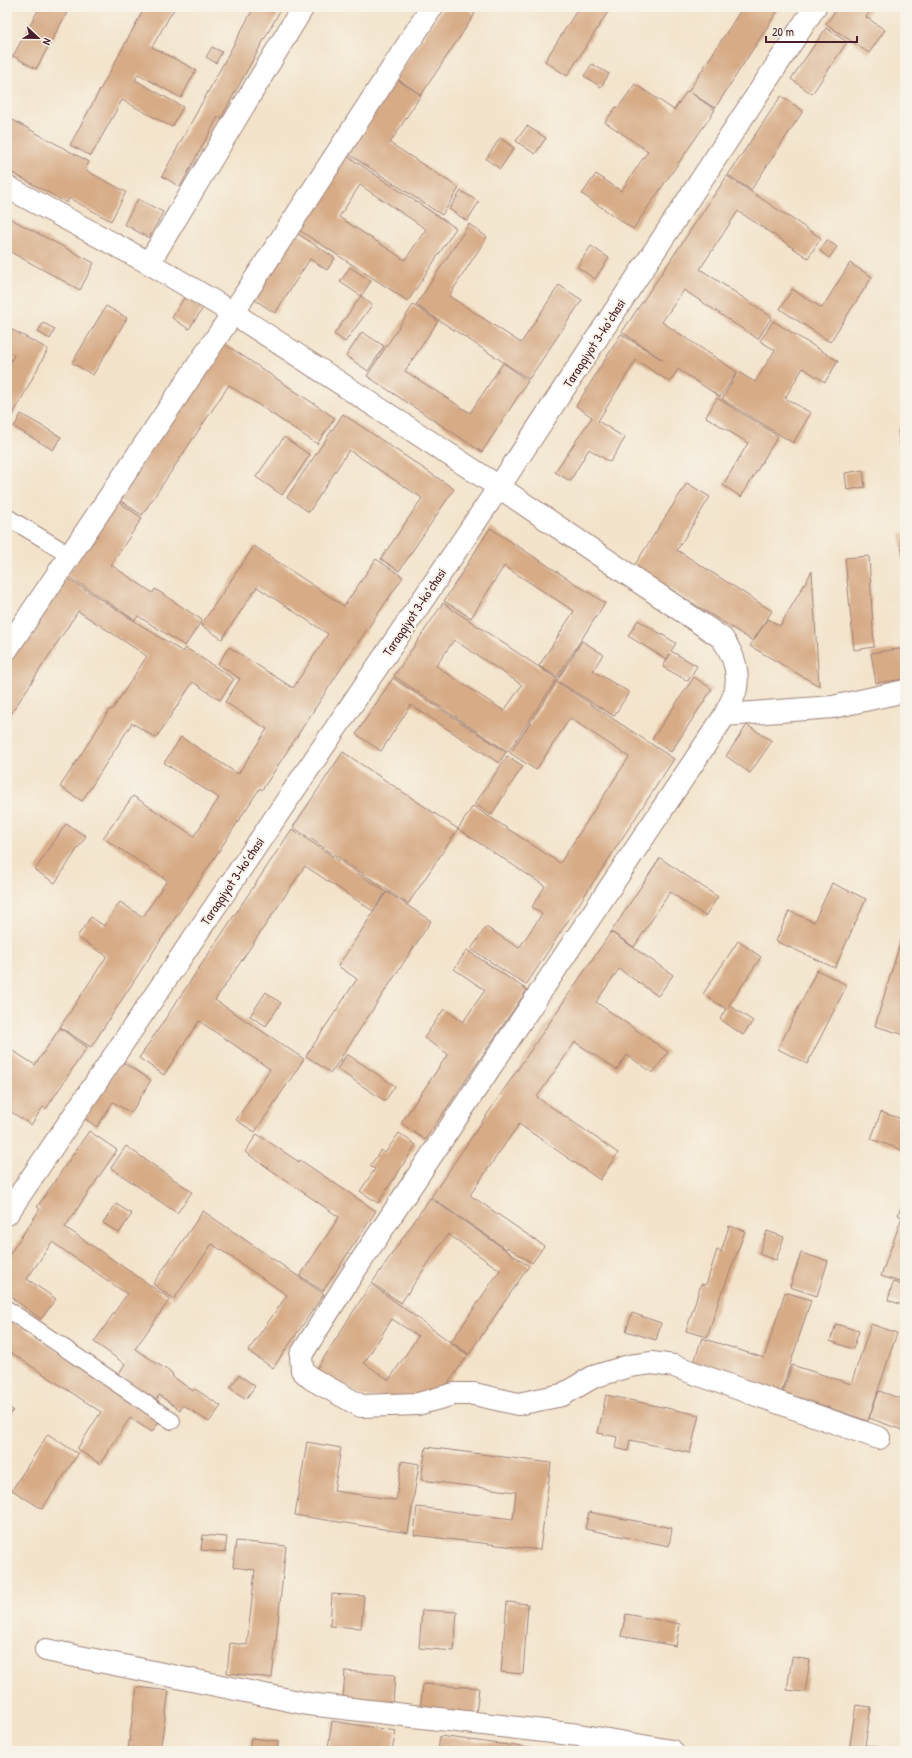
<svg xmlns="http://www.w3.org/2000/svg" width="912" height="1758" font-family="'Patrick Hand',sans-serif">
<rect width="100%" height="100%" fill="#f7f3e8"/>
<filter id="ink" filterUnits="userSpaceOnUse"><feTurbulence type="fractalNoise" baseFrequency=".025" numOctaves="2"/><feDisplacementMap in="SourceGraphic" scale="8" xChannelSelector="R" yChannelSelector="G"/><feConvolveMatrix kernelMatrix="1 2 1 2 8 2 1 2 1" color-interpolation-filters="sRGB"/></filter>
<filter id="wash" filterUnits="userSpaceOnUse"><feTurbulence type="fractalNoise" baseFrequency=".012" numOctaves="4" result="noise"/><feDisplacementMap in="SourceGraphic" scale="16" xChannelSelector="R" yChannelSelector="G"/><feGaussianBlur stdDeviation="0.9" result="paint"/><feColorMatrix in="noise" values="0 0 0 0 0 0 0 0 0 0 0 0 0 0 0 0 0 1.4 0 .05"/><feComposite in="paint" operator="in"/></filter>
<g filter="url(#wash)">
<rect width="100%" height="100%" fill="#f3e3ca"/>
<g id="blocks">
<g fill="#d7ab86" fill-rule="evenodd">
<path d="M40,7H70L36,69L13,56Z"/>
<path d="M145,7H175L152,47L196,70L181,98L138,74L135,80L183,107L172,127L122,100L91,156L70,145Z"/>
<path d="M244,7H282L221,118L218,117L180,187L162,176L252,11Z"/>
<path d="M444,7H465L475,14L421,95L396,78Z"/>
<path d="M579,7H611L567,76L545,61Z"/>
<path d="M743,7H780L715,108L691,93L715,110L633,229L582,194L596,174L621,191L648,151L605,122L616,107L618,108L635,84L674,110L687,91L688,92Z"/>
<path d="M838,7H873L866,17L885,30L869,53L826,24Z"/>
<path d="M826,28L847,42L812,94L791,79Z"/>
<path d="M212,47L222,52L216,63L206,57Z"/>
<path d="M7,54L12,57L7,67Z"/>
<path d="M592,64L609,74L601,87L584,76Z"/>
<path d="M396,79L421,95L390,143L459,188L442,215L347,153Z"/>
<path d="M781,96L803,111L751,190L728,175Z"/>
<path d="M7,117L89,162L85,170L126,192L111,221L69,198L67,203L7,170Z"/>
<path d="M527,126L546,138L535,154L516,141Z"/>
<path d="M500,138L514,148L500,169L486,159Z"/>
<path d="M344,154L456,228L408,301L296,228ZM360,185L426,229L405,260L339,217Z"/>
<path d="M727,176L821,238L808,258L738,211L700,269L772,317L758,339L684,290L662,322L737,372L720,397L678,369L670,382L636,360L598,421L625,438L610,462L589,449L570,481L555,472L592,417L576,406L621,334L663,360L622,332Z"/>
<path d="M461,191L479,202L467,221L449,209Z"/>
<path d="M138,199L163,212L149,238L124,224Z"/>
<path d="M7,217L94,263L80,290L7,250Z"/>
<path d="M469,224L487,237L449,296L521,343L559,285L582,300L529,379L416,305Z"/>
<path d="M295,232L335,258L327,270L310,259L275,313L252,298Z"/>
<path d="M827,240L837,247L829,258L820,251Z"/>
<path d="M591,246L609,258L595,279L577,267Z"/>
<path d="M850,263L872,277L830,342L780,309L792,289L822,308Z"/>
<path d="M350,267L371,281L361,296L340,282Z"/>
<path d="M185,296L203,308L189,329L172,318Z"/>
<path d="M361,296L372,305L345,342L334,334Z"/>
<path d="M413,305L438,321L405,371L470,413L503,363L528,381L482,452L367,376Z"/>
<path d="M106,306L127,318L93,375L72,363Z"/>
<path d="M773,321L838,361L825,382L803,368L785,398L811,413L793,443L722,399L738,372L755,382L775,350L760,341Z"/>
<path d="M43,323L55,329L50,339L38,332Z"/>
<path d="M7,327L48,349L7,426V369L14,355L7,351Z"/>
<path d="M362,332L384,346L368,371L346,356Z"/>
<path d="M222,342L335,418L317,444L229,385L142,515L118,499Z"/>
<path d="M717,398L778,436L741,497L723,485L748,443L706,417Z"/>
<path d="M21,414L61,437L53,450L14,427Z"/>
<path d="M343,414L454,489L399,571L381,559L422,498L349,450L309,512L287,497Z"/>
<path d="M905,429V459H902L898,430Z"/>
<path d="M284,437L310,455L282,495L256,477Z"/>
<path d="M863,470L865,487L847,490L845,473Z"/>
<path d="M687,483L710,497L677,550L772,611L753,641L634,566Z"/>
<path d="M116,500L142,518L111,565L153,593L155,589L202,620L185,646L138,616L135,620L67,575Z"/>
<path d="M490,528L605,603L557,677L539,666L574,611L504,566L471,618L444,601Z"/>
<path d="M905,532V560H903L900,533Z"/>
<path d="M254,546L344,606L376,559L403,577L353,650L262,790L260,788L91,1047L60,1027L107,956L77,937L91,917L104,926L120,902L143,917L167,880L103,838L133,796L194,836L219,798L164,763L181,737L238,774L267,729L225,702L240,679L218,664L229,647L293,688L328,634L257,587L222,639L201,625Z"/>
<path d="M869,556L874,647L854,650L845,558Z"/>
<path d="M812,571L819,686L750,646L768,619L780,626Z"/>
<path d="M64,576L183,652L186,648L234,679L220,700L193,682L156,738L132,723L82,801L60,787L110,709L112,710L147,656L78,611L7,720V664Z"/>
<path d="M443,603L557,679L508,752L394,676ZM454,640L522,685L504,711L436,666Z"/>
<path d="M638,620L676,643L671,651L697,666L688,681L663,667L670,654L666,659L628,636Z"/>
<path d="M582,641L603,654L593,671L629,692L614,716L557,681Z"/>
<path d="M905,648V679L876,683L871,653Z"/>
<path d="M694,677L712,689L671,752L652,739Z"/>
<path d="M393,678L506,752L499,763L411,705L381,751L356,734Z"/>
<path d="M557,682L674,759L526,985L471,949L486,927L519,948L542,914L532,907L545,886L458,829L473,806L560,863L629,757L570,718L536,770L510,753Z"/>
<path d="M747,725L772,741L750,773L726,756Z"/>
<path d="M343,752L458,829L408,904L293,827Z"/>
<path d="M507,756L523,766L491,815L475,804Z"/>
<path d="M66,824L86,836L55,883L35,870Z"/>
<path d="M292,829L386,892L373,911L305,866L215,1000L304,1059L255,1132L236,1120L270,1069L199,1021L164,1075L139,1058Z"/>
<path d="M660,858L718,897L705,916L670,892L634,947L611,932Z"/>
<path d="M832,883L866,899L835,968L776,941L789,911L814,922Z"/>
<path d="M387,892L431,921L331,1073L306,1056L357,979L338,966Z"/>
<path d="M905,927V1035L875,1026Z"/>
<path d="M611,932L673,975L658,996L619,969L596,1002L668,1052L653,1073L627,1055L617,1070L575,1042L537,1097L618,1153L600,1180L519,1124L470,1195L544,1246L532,1263L507,1247L506,1249L431,1197Z"/>
<path d="M738,941L761,957L729,1005L753,1021L743,1035L720,1019L726,1009L703,994Z"/>
<path d="M467,950L527,990L425,1140L401,1123L448,1054L424,1038L444,1009L463,1022L485,990L454,969Z"/>
<path d="M817,970L847,985L807,1064L778,1049Z"/>
<path d="M266,992L281,1003L266,1026L250,1016Z"/>
<path d="M60,1028L87,1047L46,1109L43,1107L31,1125L7,1109V1047L35,1065Z"/>
<path d="M347,1054L395,1086L385,1101L337,1069Z"/>
<path d="M121,1061L151,1080L131,1113L113,1102L97,1127L84,1118Z"/>
<path d="M881,1112L905,1120V1151L871,1139Z"/>
<path d="M89,1131L117,1150L65,1227L170,1299L135,1349L173,1374L172,1376L193,1391L195,1389L221,1406L209,1422L183,1405L180,1410L159,1395L156,1400L118,1375L125,1364L94,1342L127,1294L52,1242L27,1279L56,1299L41,1319L13,1299L14,1298L7,1293V1258L40,1209L37,1207Z"/>
<path d="M399,1133L416,1145L378,1203L360,1191L375,1169L370,1166L381,1150L385,1153Z"/>
<path d="M257,1134L299,1162L300,1160L376,1211L323,1291L300,1276L339,1217L245,1152Z"/>
<path d="M126,1146L192,1192L177,1213L111,1168Z"/>
<path d="M905,1196V1274L902,1283L881,1276L902,1217L898,1215Z"/>
<path d="M430,1198L529,1266L469,1354L451,1342L500,1270L448,1234L401,1303L372,1283Z"/>
<path d="M116,1204L132,1214L119,1233L103,1223Z"/>
<path d="M203,1211L324,1294L273,1368L248,1351L287,1295L212,1244L174,1299L153,1284Z"/>
<path d="M729,1226L745,1231L723,1291H722L707,1337L686,1331L701,1284L706,1285L717,1250L721,1252Z"/>
<path d="M767,1231L784,1237L776,1260L759,1254Z"/>
<path d="M801,1253L828,1261L817,1296L790,1287Z"/>
<path d="M893,1282L905,1286V1306L888,1300Z"/>
<path d="M371,1284L468,1355L444,1389L420,1398L364,1397L314,1373ZM392,1319L418,1336L389,1380L364,1363Z"/>
<path d="M785,1292L811,1300L781,1393L693,1365L702,1338L764,1358Z"/>
<path d="M632,1313L661,1323L656,1340L626,1331Z"/>
<path d="M7,1318L139,1405L137,1407L159,1422L152,1432L130,1418L100,1464L77,1449L101,1412L7,1350Z"/>
<path d="M836,1324L859,1331L853,1349L830,1341Z"/>
<path d="M871,1324L897,1333L868,1421L783,1392L792,1365L851,1384Z"/>
<path d="M239,1375L255,1386L246,1399L230,1388Z"/>
<path d="M879,1391L905,1400V1431L869,1418Z"/>
<path d="M606,1395L699,1415L690,1453L630,1440L628,1451L615,1448L617,1437L598,1433Z"/>
<path d="M7,1406L13,1410L7,1420Z"/>
<path d="M48,1434L78,1454L42,1509L12,1490Z"/>
<path d="M307,1442L341,1448L334,1491L396,1500L402,1461L419,1464L408,1533L295,1515Z"/>
<path d="M426,1447L551,1463L540,1550L414,1535L417,1507L513,1519L516,1492L421,1480Z"/>
<path d="M589,1512L672,1528L669,1546L585,1529Z"/>
<path d="M203,1535L227,1537L225,1552L201,1550Z"/>
<path d="M236,1541L286,1546L272,1678L227,1673L230,1643L247,1645L255,1570L233,1567Z"/>
<path d="M332,1594L364,1596L361,1628L330,1626Z"/>
<path d="M507,1602L528,1604L523,1674L501,1672Z"/>
<path d="M422,1610L457,1612L454,1651L419,1648Z"/>
<path d="M626,1614L680,1624L676,1646L621,1636Z"/>
<path d="M792,1657L810,1660L805,1692L787,1690Z"/>
<path d="M345,1671L395,1675L393,1703L343,1699Z"/>
<path d="M423,1684L479,1688L476,1714L420,1710Z"/>
<path d="M137,1687L169,1691L160,1751L128,1749Z"/>
<path d="M856,1705L871,1707L865,1745L901,1751H849Z"/>
<path d="M332,1721L396,1731L392,1751H348L328,1748Z"/>
<path d="M440,1736L545,1750V1751H438Z"/>
<path d="M251,1738L278,1741L277,1751H249Z"/>
</g>
</g>
</g>
<g filter="url(#ink)">
<use href="#blocks" fill-opacity="0" stroke="#9e817a" stroke-width="1"/>
<g fill="none" stroke-linecap="round" stroke-linejoin="round">
<defs>
<g id="lane">
<path d="M7,517L70,555"/>
<path d="M7,1309L172,1421"/>
</g>
<g id="street">
<path d="M7,187L149,263L233,313L499,487L722,638C732,652 739,670 736,688C735,697 728,707 725,715L349,1279L301,1355L302,1370L312,1379L361,1406L418,1404L454,1394H474L518,1404L562,1395L593,1377L629,1366L652,1363L674,1366L879,1438"/>
<path d="M149,263L303,7"/>
<path d="M7,649L233,313L432,7"/>
<path d="M725,715L833,707L905,691"/>
<path d="M7,1214L499,487L815,7"/>
<path d="M46,1650L308,1704L579,1735L672,1751"/>
</g>
</defs>
<use href="#lane" stroke="#9e817a" stroke-width="18"/>
<use href="#street" stroke="#9e817a" stroke-width="24"/>
<use href="#lane" stroke="#fff" stroke-width="16"/>
<use href="#street" stroke="#fff" stroke-width="22"/>
</g>
</g>
<g text-anchor="middle" stroke-width="4" stroke-linejoin="round" paint-order="stroke">
<g font-size="13" fill="#4a1f2b" stroke="#f7f3e8">
<text transform="translate(594 343) rotate(-57)" y="5">Taraqqiyot 3-koʻchasi</text>
<text transform="translate(414 612) rotate(-56)" y="5">Taraqqiyot 3-koʻchasi</text>
<text transform="translate(232 881) rotate(-56)" y="5">Taraqqiyot 3-koʻchasi</text>
</g>
</g>
<rect width="912" height="1758" fill="none" stroke="#f7f3e8" stroke-width="24"/>
<g transform="translate(38 38) rotate(112)" stroke="#f7f3e8" stroke-width="3" paint-order="stroke">
<path d="M0-3L7 15L0 10L-7 15Z" fill="#4a1f2b"/>
<text y="-6" font-size="11" font-weight="bold" text-anchor="middle" fill="#4a1f2b">N</text>
</g>
<path d="M766 36v6h91v-6" fill="none" stroke="#4a1f2b" stroke-width="2"/>
<text x="772" y="36" font-size="12" fill="#4a1f2b" stroke="#f7f3e8" stroke-width="3" paint-order="stroke">20 m</text>
</svg>
